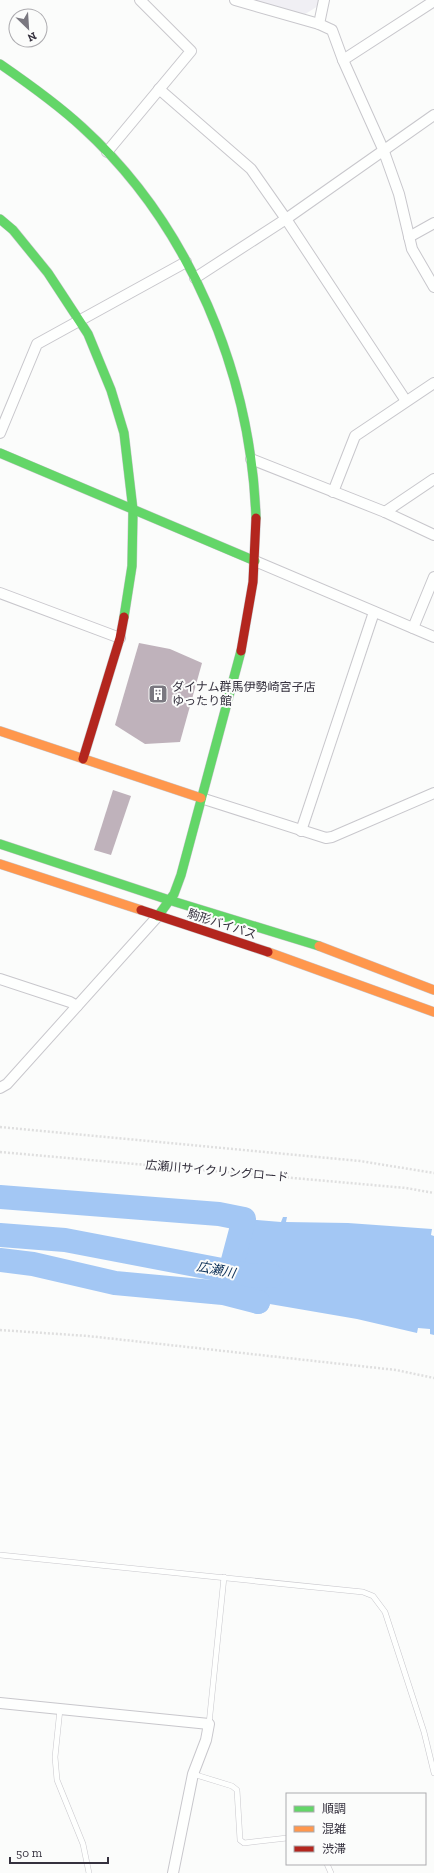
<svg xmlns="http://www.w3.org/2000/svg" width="434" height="1873" font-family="'Zilla Slab','Noto Sans JP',serif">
<rect width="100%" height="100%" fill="#fbfcfb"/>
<path fill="#f0eff4" d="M246,0H319L318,6L302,16Z"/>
<path fill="#a3c7f4" d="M283,1217H287L286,1222L348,1223L432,1229L431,1235L434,1236V1335L430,1334V1329L418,1328L417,1333L357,1319L258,1302L232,1264L244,1219L281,1222Z"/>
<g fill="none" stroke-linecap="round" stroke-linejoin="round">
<g stroke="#a3c7f4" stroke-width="24">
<path d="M0,1197L219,1214L244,1219L232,1264L258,1302"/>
<path d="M0,1235L65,1240L248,1275L272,1276"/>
<path d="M0,1260L33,1264L115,1283L223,1293L258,1302"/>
</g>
</g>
<g fill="#bfb2bb">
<path d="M139,643L170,649L202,663L180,742L145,744L115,725Z"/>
<path d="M113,790L131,796L111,855L94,850Z"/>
</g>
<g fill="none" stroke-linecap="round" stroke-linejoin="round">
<defs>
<g id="lane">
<path d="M0,1555L363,1592L373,1596L385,1612L424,1732L434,1773"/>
<path d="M60,1709L55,1757L57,1780L83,1844L89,1873"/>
<path d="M209,1724L224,1577"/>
<path d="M193,1774L232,1786L237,1790L240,1840L244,1843L287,1838"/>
<path d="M327,1864L331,1873"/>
</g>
<g id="street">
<path d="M235,0L319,24L332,30L343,60L383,149L399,194L412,249L434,287"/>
<path d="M319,24L324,0"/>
<path d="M343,60L434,1"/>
<path d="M159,89L251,169L286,219L406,401"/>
<path d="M107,152L191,51L140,0"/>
<path d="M409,237L434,223"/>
<path d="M195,278L286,219L434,115"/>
<path d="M0,433L37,344L186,262"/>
<path d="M251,459L385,512L434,535"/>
<path d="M333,492L355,436L434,383"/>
<path d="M385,512L434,479"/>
<path d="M255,561L434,637"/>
<path d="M0,593L120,638"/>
<path d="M413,628L434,577"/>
<path d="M201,798L326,838L332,837L434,793"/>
<path d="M301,831L374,612"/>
<path d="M0,979L70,1002L77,1006"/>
<path d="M0,1088L7,1084L158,916"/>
<path d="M0,1703L209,1724L206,1740L193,1774L173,1873"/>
</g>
<g id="fast">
<path d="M0,64C29,84 56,103 82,127C190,225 251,374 256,518"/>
<path d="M0,219L13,230L48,273L88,334L111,390L124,433L133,510L132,566L124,617"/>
<path d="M0,453L255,561"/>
<path d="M0,844L169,900L319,946"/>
<path d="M158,916L174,894L181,875L241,651"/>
</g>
<g id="slow">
<path d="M0,731L201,798"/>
<path d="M0,864L141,910"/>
<path d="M319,946L434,990"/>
<path d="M268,952L434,1012"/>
</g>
<g id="jam">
<path d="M241,651L253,582L256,518"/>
<path d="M83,759L120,638L124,617"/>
<path d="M141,910L268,952"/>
</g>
</defs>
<use href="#lane" stroke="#c8c7cc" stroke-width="6"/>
<use href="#street" stroke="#c8c7cc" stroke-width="12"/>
<use href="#fast" stroke="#c8c7cc" stroke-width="10"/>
<use href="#slow" stroke="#c8c7cc" stroke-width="10"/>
<use href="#jam" stroke="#c8c7cc" stroke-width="10"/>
<g stroke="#dfdfdf" stroke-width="2.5" stroke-dasharray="2 2" stroke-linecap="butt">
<path d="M0,1127L360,1161L434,1173"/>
<path d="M0,1152L406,1188L434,1193"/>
<path d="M0,1330L88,1336L396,1370L434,1378"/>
</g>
<use href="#lane" stroke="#fefffe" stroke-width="5"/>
<use href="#street" stroke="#fefffe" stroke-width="10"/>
<use href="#fast" stroke="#63d668" stroke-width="9"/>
<use href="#slow" stroke="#ff974d" stroke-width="9"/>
<use href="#jam" stroke="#b3261e" stroke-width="9"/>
</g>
<defs>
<symbol id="building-square" viewBox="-11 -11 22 22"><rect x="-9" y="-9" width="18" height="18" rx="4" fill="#7a7880" stroke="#fbfcfb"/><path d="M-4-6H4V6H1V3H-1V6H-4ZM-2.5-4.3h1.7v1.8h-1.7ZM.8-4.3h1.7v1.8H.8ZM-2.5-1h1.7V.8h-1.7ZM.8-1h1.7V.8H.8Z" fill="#fff"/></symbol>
</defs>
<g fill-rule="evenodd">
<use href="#building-square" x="147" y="683" width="22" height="22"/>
</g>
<g text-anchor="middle" stroke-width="4" stroke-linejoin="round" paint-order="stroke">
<g font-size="12" fill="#35313e" stroke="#fbfcfb" text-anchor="start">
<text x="172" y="691">ダイナム群馬伊勢崎宮子店<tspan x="172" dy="14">ゆったり館</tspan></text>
</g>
<g font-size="12" fill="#35313e" stroke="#fbfcfb">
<text transform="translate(222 924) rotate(18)" y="4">駒形バイパス</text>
<text transform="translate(217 1171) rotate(5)" y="4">広瀬川サイクリングロード</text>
</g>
<g font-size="13" font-style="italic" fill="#0b2f57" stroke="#fbfcfb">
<text transform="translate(216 1269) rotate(11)" y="5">広瀬川</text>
</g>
</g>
<rect x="286" y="1793" width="140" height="72" fill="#fbfcfb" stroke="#acabaf"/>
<rect x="294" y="1806" width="20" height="6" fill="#63d668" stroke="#acabaf"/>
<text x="322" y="1813" font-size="12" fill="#35313e">順調</text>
<rect x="294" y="1826" width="20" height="6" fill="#ff974d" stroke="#acabaf"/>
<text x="322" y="1833" font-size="12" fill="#35313e">混雑</text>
<rect x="294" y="1846" width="20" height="6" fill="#b3261e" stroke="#acabaf"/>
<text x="322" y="1853" font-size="12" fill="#35313e">渋滞</text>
<g transform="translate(28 28) rotate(155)"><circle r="19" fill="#fbfcfb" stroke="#acabaf"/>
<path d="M0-3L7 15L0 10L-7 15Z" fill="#7a7880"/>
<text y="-6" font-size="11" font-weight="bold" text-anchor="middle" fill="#35313e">N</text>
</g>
<path d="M10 1857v6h98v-6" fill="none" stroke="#35313e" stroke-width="2"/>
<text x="16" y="1857" font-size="12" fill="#35313e" stroke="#fbfcfb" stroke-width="3" paint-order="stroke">50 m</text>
</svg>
